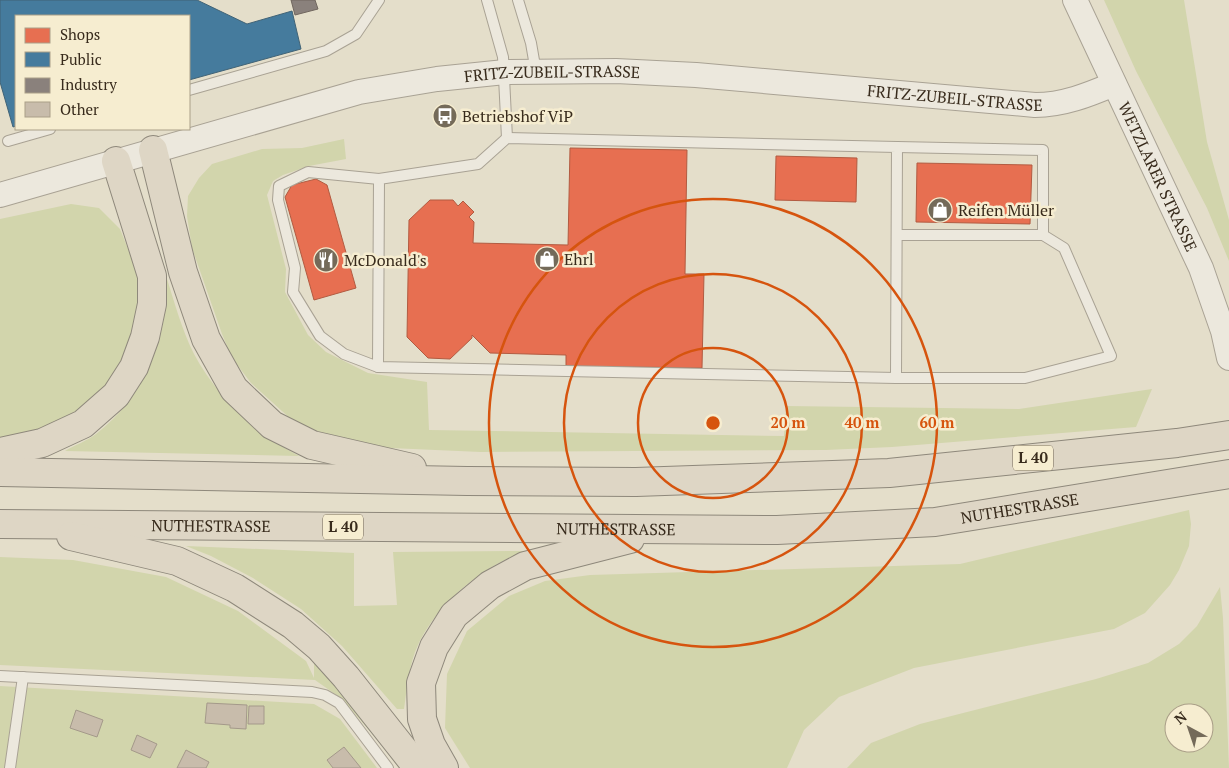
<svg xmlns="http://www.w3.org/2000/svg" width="1229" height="768" font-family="'PT Serif',serif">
<rect width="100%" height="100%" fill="#e4deca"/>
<g fill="#d2d5ac" fill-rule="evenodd">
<path d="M1104,0H1184L1207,142L1229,220V261L1207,208L1136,71Z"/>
<path d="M344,139L346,159L309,166L283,175L273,181L267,195L286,269L285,292L308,335L326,352L368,373L427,382L429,430L784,436L786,406L1019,409L1152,389L1136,427L892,447L826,450L481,452L367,447L326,438L293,421L251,383L232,358L222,334L192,248L187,216L188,196L199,178L212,164L262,149L302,148Z"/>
<path d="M71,204L99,208L120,229L134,264L139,280L140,304L128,349L109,383L83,408L62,421L36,432L0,440V219Z"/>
<path d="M167,279C175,304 182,330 194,354C217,397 256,434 299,456L65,451C75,445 87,441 96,434C145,396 167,341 167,279Z"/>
<path d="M1189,510L1191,524L1189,546L1179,570L1170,585L1145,613L1114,629L914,668L839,697L804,730L787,768H470L445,728L447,674L467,631L509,596L545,581L590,575L960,564Z"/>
<path d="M186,546L354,553V606L397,605L393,552L524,551C513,557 500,561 490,568C460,587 433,613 418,645C409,664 407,688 404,709H397L342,646L301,609L253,578L211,556Z"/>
<path d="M0,557L73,560L166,577L238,611L306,661L314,678V662L352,701L408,768H399L381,744L342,699L315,680L0,665Z"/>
<path d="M1220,587L1223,618L1229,768H847L871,743L920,724L1096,679L1148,663L1179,644L1197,626ZM1174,713H1204V743H1174Z"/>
<path d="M0,686L314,704L340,719L377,768H0Z"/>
</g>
<g fill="#e76f51" stroke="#b25b41">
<path d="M570,148L687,150L685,274H704L702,368L566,366V355L490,353L472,335V338L450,359L428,358L407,337L409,220L430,200H453L458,206L463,201L474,212L469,217L474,222L473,243L568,245Z"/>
<path d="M776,156L857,158L856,202L775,200Z"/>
<path d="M917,163L1032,165L1030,224L916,222Z"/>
<path d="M316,179L327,185L356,288L314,300L285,197L292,185Z"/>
</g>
<path fill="#457b9d" stroke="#416376" d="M0,0H197L247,24L292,11L301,49L189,80V16H16V126L13,127L0,82Z"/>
<path fill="#8a817c" stroke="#71675f" d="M291,0H315L318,9L295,15Z"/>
<g fill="#c8bcab" stroke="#a4998a">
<path d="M207,703L247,705L246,729L230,728V725L205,723Z"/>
<path d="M249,706H264V724H248Z"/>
<path d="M76,710L103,720L97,737L70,728Z"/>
<path d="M137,735L157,744L150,758L131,750Z"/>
<path d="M344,747L361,768H333L327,760Z"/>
<path d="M186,750L209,762L206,768H177Z"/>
</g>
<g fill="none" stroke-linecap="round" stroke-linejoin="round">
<defs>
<g id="service">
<path d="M487,0L503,57L507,138"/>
<path d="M518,0L531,43L536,72"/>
<path d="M189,90L326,51L356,34L379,0"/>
<path d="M8,141L50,129"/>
<path d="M897,147L1043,150V235"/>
<path d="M378,367L344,354L320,336L293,292L295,268L278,200L279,186L308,172L379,179"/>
<path d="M896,378L897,147L507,138L478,164L379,179L378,367L896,378H1025L1111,356L1064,248L1043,235H897"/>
<path d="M0,676L312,692L325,695L339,703L388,768"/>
<path d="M10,768L23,677"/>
</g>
<g id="tertiary">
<path id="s1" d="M1075,0L1201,268L1223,331L1229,358"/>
<path id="s2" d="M0,195L359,92L437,79L505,72L616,71L696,75L1035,105C1063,105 1088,95 1114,84"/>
</g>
<g id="trunk">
<path d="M153,150L183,272L206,339L234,389L272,425L312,445L412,468"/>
<path d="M0,452L42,443L83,424L116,395L134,367L145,337L152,304V276L116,161"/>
<path d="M0,472L467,481L636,482L889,473L1177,443L1229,435"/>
<path id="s3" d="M0,524L777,530L935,522L1229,474"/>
<path d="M71,536L177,561L235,588L293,625L319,647L346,677L418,768"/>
<path d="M444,768L431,745L422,719L421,683L434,647L454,615L490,585L525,566L630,539"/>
</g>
</defs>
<use href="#service" stroke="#a9a294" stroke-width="12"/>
<use href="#tertiary" stroke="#a9a294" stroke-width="26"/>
<use href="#trunk" stroke="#8e887b" stroke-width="30"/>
<use href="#service" stroke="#ece8dd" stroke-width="10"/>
<use href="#tertiary" stroke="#ece8dd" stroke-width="24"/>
<use href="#trunk" stroke="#ded6c5" stroke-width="28"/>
</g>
<g fill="none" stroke="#d6540e" stroke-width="2.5">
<circle cx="713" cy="423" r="75"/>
<circle cx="713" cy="423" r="149"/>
<circle cx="713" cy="423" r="224"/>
</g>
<defs>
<symbol id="bus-disc" viewBox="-11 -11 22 22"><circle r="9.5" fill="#746a59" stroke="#f6edd0"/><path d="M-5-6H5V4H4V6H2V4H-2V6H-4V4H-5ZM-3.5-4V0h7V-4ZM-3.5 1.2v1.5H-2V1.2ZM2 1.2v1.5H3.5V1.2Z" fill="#fff"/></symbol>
<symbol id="shop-disc" viewBox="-11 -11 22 22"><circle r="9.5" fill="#746a59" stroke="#f6edd0"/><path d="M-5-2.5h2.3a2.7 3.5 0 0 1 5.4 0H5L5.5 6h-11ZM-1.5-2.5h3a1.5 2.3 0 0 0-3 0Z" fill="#fff"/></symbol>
<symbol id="restaurant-disc" viewBox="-11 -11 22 22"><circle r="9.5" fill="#746a59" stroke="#f6edd0"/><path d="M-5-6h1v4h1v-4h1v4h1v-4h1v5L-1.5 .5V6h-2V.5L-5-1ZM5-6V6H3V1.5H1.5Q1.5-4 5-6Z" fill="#fff"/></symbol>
</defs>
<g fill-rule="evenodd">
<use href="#bus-disc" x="431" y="102" width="28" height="28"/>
<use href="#shop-disc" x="926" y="196" width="28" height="28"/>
<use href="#shop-disc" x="533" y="245" width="28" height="28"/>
<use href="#restaurant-disc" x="312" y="246" width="28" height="28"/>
</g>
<g text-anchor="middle" stroke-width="5" stroke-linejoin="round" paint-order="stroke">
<g fill="#f6edd0" stroke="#716552" stroke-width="1">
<rect x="1013" y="445.5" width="40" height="25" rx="4"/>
<rect x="323" y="514.5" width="40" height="25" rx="4"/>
</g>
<g font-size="15" font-weight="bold" fill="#382b1c">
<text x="1033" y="463">L 40</text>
<text x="343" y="532">L 40</text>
</g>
<g font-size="16" fill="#382b1c" stroke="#f6edd0">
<text dy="6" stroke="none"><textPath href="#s2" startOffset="568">FRITZ-ZUBEIL-STRASSE</textPath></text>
<text dy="6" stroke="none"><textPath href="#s2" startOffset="972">FRITZ-ZUBEIL-STRASSE</textPath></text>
<text dy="6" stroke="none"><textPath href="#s1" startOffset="195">WETZLARER STRASSE</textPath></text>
<text dy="6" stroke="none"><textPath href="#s3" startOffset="1021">NUTHESTRASSE</textPath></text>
<text dy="6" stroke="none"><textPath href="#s3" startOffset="211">NUTHESTRASSE</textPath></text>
<text dy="6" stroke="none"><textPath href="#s3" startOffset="616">NUTHESTRASSE</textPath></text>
</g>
<g font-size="16" fill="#382b1c" stroke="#f6edd0" text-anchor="start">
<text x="462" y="122">Betriebshof ViP</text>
<text x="958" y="216">Reifen Müller</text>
<text x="564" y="265">Ehrl</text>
<text x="344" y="266">McDonald's</text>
</g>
</g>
<circle cx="713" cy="423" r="8" fill="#d6540e" stroke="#f6edd0" stroke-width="2.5"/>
<g font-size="15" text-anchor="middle" font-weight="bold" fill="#d6540e" stroke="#f6edd0" stroke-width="5" stroke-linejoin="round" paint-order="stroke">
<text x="788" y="428">20 m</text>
<text x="862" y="428">40 m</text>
<text x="937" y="428">60 m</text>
</g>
<rect x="15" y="15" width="175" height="115" fill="#f6edd0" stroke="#aa9f88"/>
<rect x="25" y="28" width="25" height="15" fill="#e76f51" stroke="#aa9f88"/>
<text x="60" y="40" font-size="15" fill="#382b1c">Shops</text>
<rect x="25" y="52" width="25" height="15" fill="#457b9d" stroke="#aa9f88"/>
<text x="60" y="65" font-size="15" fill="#382b1c">Public</text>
<rect x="25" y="78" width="25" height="15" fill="#8a817c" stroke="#aa9f88"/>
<text x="60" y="90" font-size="15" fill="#382b1c">Industry</text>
<rect x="25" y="102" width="25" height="15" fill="#c8bcab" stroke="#aa9f88"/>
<text x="60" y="115" font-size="15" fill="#382b1c">Other</text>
<g transform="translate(1189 728) rotate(320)"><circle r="24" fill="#f6edd0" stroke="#aa9f88"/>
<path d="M0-4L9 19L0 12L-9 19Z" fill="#746a59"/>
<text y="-8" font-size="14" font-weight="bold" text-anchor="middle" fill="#382b1c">N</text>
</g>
</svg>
